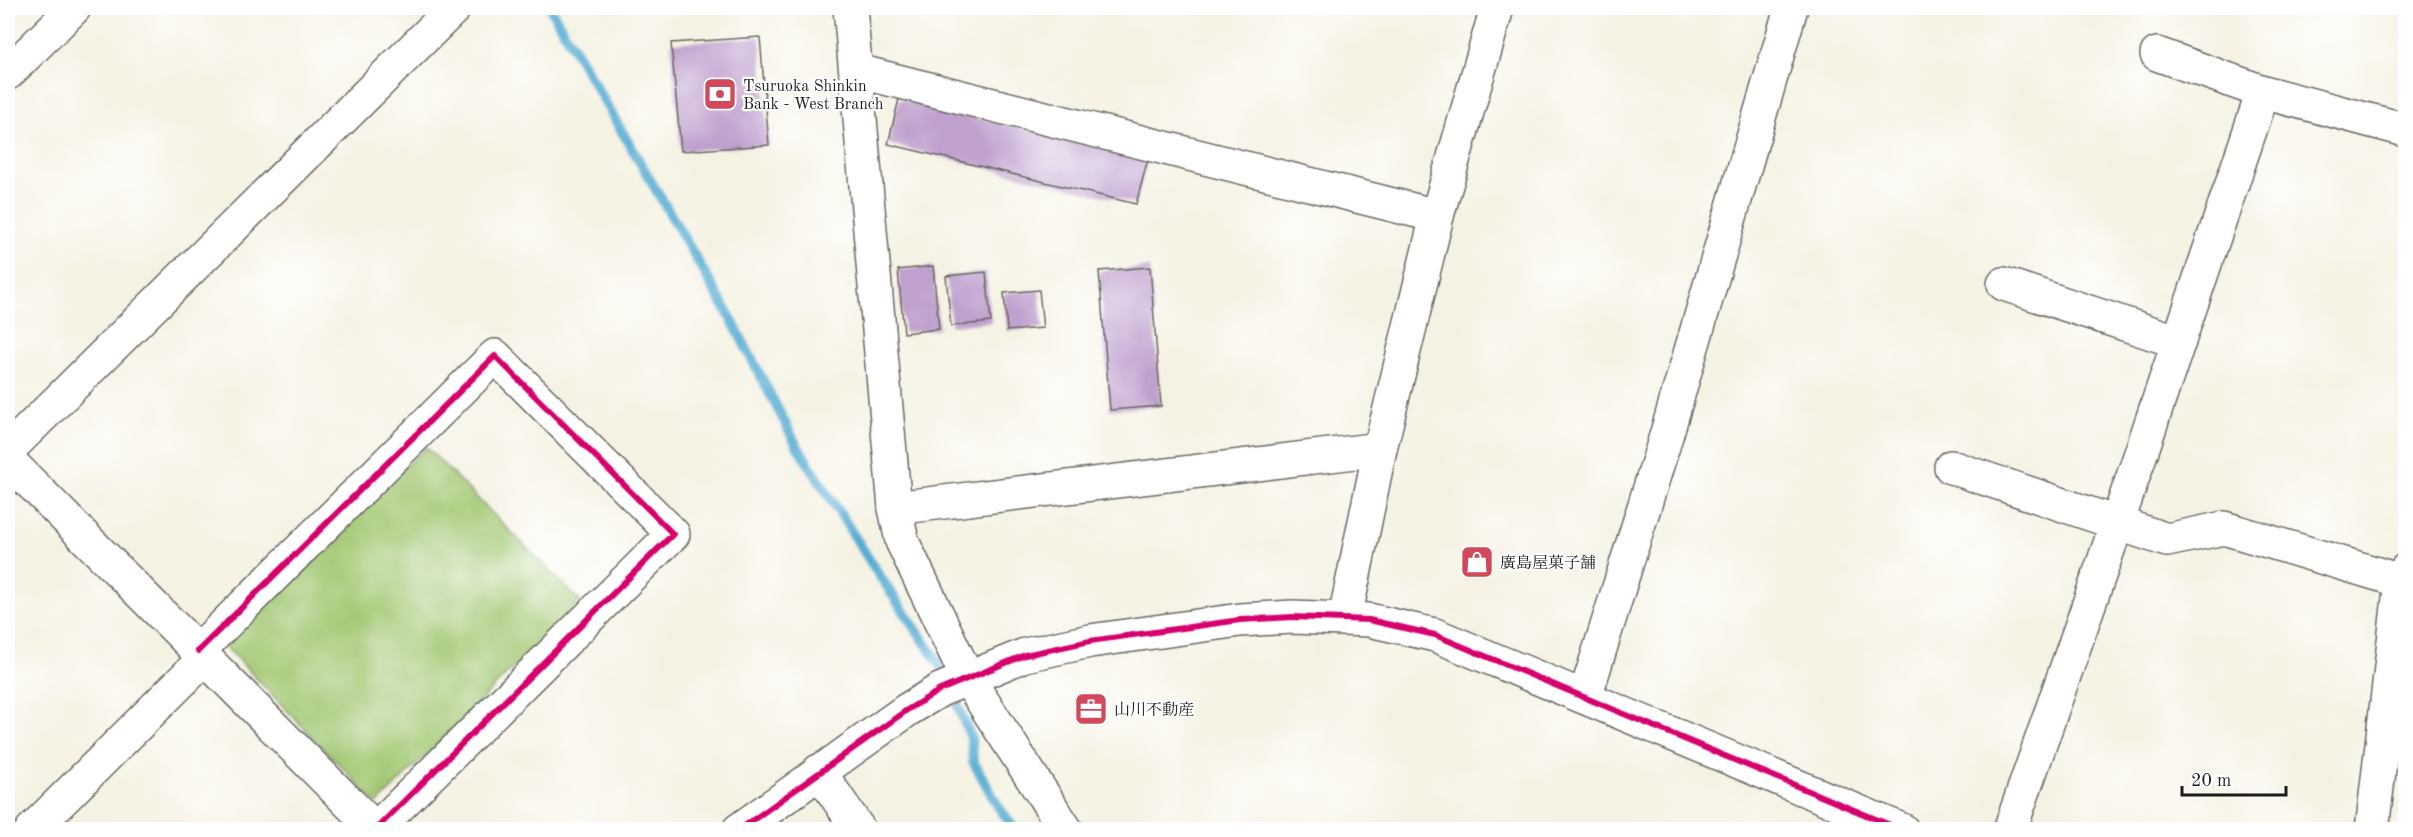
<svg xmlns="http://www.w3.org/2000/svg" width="2413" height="837" font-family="'Old Standard TT','Noto Serif JP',serif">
<rect width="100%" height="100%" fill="#fff"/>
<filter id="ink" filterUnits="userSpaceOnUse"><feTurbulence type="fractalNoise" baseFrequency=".0167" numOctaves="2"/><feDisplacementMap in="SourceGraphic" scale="12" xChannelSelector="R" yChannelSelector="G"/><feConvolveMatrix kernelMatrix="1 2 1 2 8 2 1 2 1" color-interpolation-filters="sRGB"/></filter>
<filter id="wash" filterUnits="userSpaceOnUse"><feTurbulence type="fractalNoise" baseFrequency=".008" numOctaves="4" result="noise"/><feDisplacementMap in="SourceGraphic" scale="24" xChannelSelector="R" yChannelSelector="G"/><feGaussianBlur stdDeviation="1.35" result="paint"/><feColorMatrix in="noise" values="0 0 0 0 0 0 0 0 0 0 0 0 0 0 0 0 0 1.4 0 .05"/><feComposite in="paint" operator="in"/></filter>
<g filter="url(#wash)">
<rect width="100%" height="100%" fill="#f5f2e3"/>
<path fill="#a1c771" stroke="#5e7246" stroke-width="1.5" d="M426,447L580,601L377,804L223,644Z"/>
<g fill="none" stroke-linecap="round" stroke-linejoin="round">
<path stroke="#57add3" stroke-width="10" d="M550,8L729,315L796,444L877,572L943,669L971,738L973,761L998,806L1015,830"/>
</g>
<g id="blocks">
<g fill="#bfa0ce">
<path d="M760,37L769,145L681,151L671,43Z"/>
<path d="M899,99L1148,159L1136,204L888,144Z"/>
<path d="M933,266L939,329L904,333L898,270Z"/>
<path d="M1150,267L1161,406L1110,410L1099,271Z"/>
<path d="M986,272L991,322L951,326L946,276Z"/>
<path d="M1039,290L1043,328L1007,331L1004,293Z"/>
</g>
</g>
</g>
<g filter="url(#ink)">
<use href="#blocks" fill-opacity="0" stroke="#686762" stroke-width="1.5"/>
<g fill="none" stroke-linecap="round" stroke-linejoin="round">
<defs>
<g id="minor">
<path d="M850,8L895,508L902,541L968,679L1066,830"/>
<path d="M2157,54L2263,92"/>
<path d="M857,71L1437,216"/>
<path d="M8,73L74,8"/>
<path d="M2004,284L2179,342"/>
<path d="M8,450L454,8"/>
<path d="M8,460L376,830"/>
<path d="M1951,467L2167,540L2224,528L2401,581"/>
<path d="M895,508L1380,449"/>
<path d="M1345,618L1380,449L1437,216L1497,8"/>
<path d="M198,651L495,356L673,534L376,829"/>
<path d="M1585,697L1664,443L1791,8"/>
<path d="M819,771L859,830"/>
<path d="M32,830L205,658"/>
<path d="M739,830L907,710L940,690L1025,655L1090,641L1240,620L1292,617L1369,620L1435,635L1902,830"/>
<path d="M2010,830L2117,524L2263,92L2406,130"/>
<path d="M2372,830L2401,581L2406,570"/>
</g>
</defs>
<use href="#minor" stroke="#686762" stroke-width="36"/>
<use href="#minor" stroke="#fff" stroke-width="33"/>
<defs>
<g id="cycleway">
<path d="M198,651L495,356L673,534L376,829"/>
<path d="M739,830L907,710L940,690L1025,655L1090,641L1240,620L1292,617L1369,620L1435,635L1902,830"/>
</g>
</defs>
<use href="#cycleway" stroke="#fff" stroke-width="10"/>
<use href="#cycleway" stroke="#d6006c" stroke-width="6"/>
</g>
</g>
<defs>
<symbol id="bank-square" viewBox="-11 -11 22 22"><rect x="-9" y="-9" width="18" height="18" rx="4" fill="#d1495b" stroke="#fff"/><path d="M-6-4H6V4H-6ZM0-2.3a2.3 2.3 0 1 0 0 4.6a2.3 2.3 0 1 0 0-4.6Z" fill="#fff"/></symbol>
<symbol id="shop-square" viewBox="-11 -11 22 22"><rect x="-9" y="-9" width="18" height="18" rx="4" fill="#d1495b" stroke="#fff"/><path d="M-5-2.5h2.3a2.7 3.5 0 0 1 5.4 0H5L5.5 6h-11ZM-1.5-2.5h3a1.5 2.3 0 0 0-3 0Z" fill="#fff"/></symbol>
<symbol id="office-square" viewBox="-11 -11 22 22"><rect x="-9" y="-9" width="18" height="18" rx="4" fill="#d1495b" stroke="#fff"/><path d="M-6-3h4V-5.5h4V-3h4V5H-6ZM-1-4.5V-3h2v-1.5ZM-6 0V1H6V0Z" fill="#fff"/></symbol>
</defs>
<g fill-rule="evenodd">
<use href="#bank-square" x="701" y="75" width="38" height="38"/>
<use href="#shop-square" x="1458" y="543" width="38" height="38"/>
<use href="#office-square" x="1072" y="690" width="38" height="38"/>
</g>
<g text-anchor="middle" stroke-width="4.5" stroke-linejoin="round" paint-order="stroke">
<g font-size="16" fill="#1c1c1c" stroke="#fff" text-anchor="start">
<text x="743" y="91">Tsuruoka Shinkin<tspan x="743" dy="18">Bank - West Branch</tspan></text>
<text x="1500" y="568">廣島屋菓子舗</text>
<text x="1114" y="715">山川不動産</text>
</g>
</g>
<rect width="2413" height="837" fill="none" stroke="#fff" stroke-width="30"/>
<path d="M2182 786v9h104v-9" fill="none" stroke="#1c1c1c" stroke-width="3"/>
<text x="2191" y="786" font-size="18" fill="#1c1c1c" stroke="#ffffff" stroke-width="4.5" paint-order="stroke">20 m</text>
</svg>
